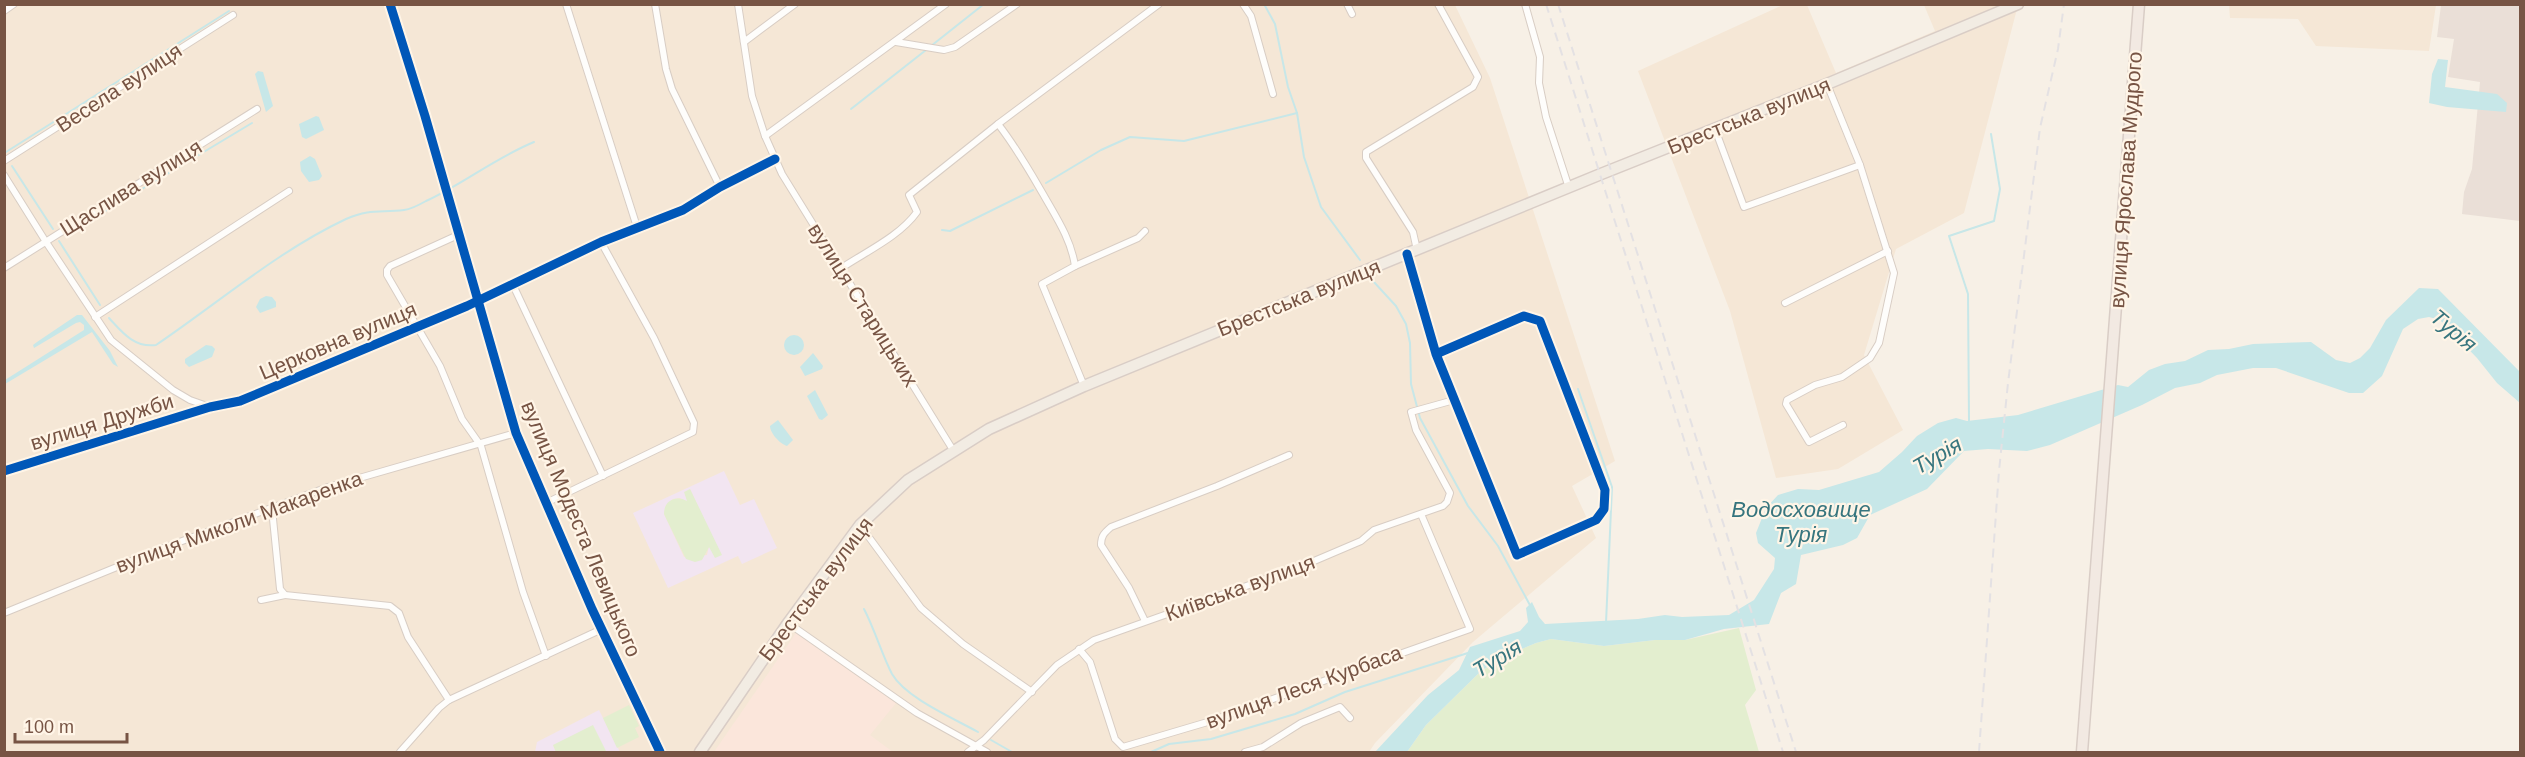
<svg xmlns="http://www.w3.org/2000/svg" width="2525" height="757" font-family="Arial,sans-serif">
<rect width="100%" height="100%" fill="#f7f0e6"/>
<g fill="#f5e7d6">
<path d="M4,5H1455L1490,78L1615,461L1572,486L1596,538L1473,642L1375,743L1369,752H5Z"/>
<path d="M1783,5H1807L1836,73L1935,31L1924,5H2018L1964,213L1896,249L1864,355L1903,430L1838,469L1776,478L1730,311L1638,71Z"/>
<path d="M2229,5V4L2436,5L2429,51L2316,46L2298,19L2230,18Z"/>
</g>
<path fill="#fbe6db" d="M796,633L896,703L870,735L893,752H714Z"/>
<path fill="#eadfd7" d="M2441,5H2520V221L2462,214L2464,192L2472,169L2480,82L2448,77L2454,39L2437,37Z"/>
<g fill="#f2e5f1" fill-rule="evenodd">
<path d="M724,471L740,505L754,499L777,548L742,564L738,556L668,588L633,513ZM690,489L721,555L709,546L707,555L684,557L664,514L666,505L673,499L680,498L688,502Z"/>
<path d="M599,710L620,752H603L605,751L553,745L556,752H535L537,742Z"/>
</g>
<g fill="#e3eecf">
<path d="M690,489L722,555L715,558L709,547L702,560L695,562L686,559L664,514C664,500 676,495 687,501L684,492Z"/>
<path d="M1739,628L1756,690L1745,705L1759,752H1407L1426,725L1479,673L1498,659L1536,643L1551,639L1604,646L1655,640H1685Z"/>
<path d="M629,705L639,726L635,728L639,737L617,748L603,718Z"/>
<path d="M593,725L606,751L556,752L553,745Z"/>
</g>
<g fill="#c7e7e8">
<path d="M2438,59L2448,60L2445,87L2497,94L2507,103L2506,112L2447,107L2429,103L2432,74Z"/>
<path d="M258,71L263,72L273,106L266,112L255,74Z"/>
<path d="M316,116L319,117L324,130L306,139L302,137L299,124Z"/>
<path d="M310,156L315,159L322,176L319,180L309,182L301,171L300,162Z"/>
<path d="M2419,288L2438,289L2520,372V403L2497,383L2477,358L2440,320L2429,317L2418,319L2403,329L2382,376L2363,393H2349L2276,368H2253L2217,375L2200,383L2175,388L2142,405L2050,445L2027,451L1988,449L1964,451L1927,489L1870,515L1857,538L1843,545L1801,555L1796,584L1781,593L1769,624L1724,629L1685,640H1655L1604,646L1551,639L1536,643L1498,659L1479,673L1426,725L1407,752H1375L1428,695L1459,670L1470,647L1520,631L1528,622L1526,608L1532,602L1539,617L1545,624L1638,619L1665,615L1682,617L1729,615L1754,600L1774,569L1775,558L1758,543L1756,533L1766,508L1778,495L1798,489L1819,490L1879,472L1902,452L1917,436L1938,423L1956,418L1967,421L2018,415L2118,385L2128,387L2149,370L2165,364L2185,361L2208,350L2229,349L2253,344L2311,342L2336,360L2350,363L2360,358L2370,348L2386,320Z"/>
<path d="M266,296L272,297L276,302V307L260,313L256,307L260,299Z"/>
<path d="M77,315H82L110,351L118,367L113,364L92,332L5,384V380L84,330V325L80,322L76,323L34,348L33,345L37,342Z"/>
<circle cx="794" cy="345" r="10"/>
<path d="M206,345L212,346L215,349L212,357L189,367L185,363V359Z"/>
<path d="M813,353L823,366L822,369L805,376L800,367Z"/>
<path d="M815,390L828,415L822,420L819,419L807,396Z"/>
<path d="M778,420L793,440L787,446C780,444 770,433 770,426Z"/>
</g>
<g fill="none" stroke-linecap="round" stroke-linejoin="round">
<g stroke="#c7e7e8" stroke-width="2">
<path d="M1264,4L1275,24L1288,87L1297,113L1304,157L1321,207L1360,260"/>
<path d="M931,46L984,4"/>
<path d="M851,109L926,50"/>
<path d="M6,152L229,11"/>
<path d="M12,166L53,229"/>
<path d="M1046,183L1101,150L1130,137L1184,141L1297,113"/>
<path d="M77,228L252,123"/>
<path d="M942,230L950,231L1033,190"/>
<path d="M59,241L100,305"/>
<path d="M1373,281L1396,306L1406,324L1410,343L1411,384L1420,418L1468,506L1498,546L1531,607"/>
<path d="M109,318C122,332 134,348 156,345C218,303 278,251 346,219C371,208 381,213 404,210C412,209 419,205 426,201C463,184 495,158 534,142"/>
<path d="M1578,389L1612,487L1606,623"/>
<path d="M1969,422L1968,294L1949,236L1994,221L2000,189L1991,134"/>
<path d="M864,609C875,630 882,655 892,674C906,698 953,718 978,732"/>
<path d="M991,740L1012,752"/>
<path d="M1151,752L1169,744L1211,739L1295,714L1345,692L1471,652"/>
</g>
<defs>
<g id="minor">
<path d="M390,4L425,116L516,433L592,609L660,752"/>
<path d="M566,4L637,227"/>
<path d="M655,4L666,69L672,89L720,187"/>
<path d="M738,4L752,96L765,136L782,174L953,450"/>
<path d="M1243,4L1251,16L1273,94"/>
<path d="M1347,4L1352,14"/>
<path d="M1525,4L1540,57L1539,83L1546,117L1569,188"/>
<path d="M4,11L14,4"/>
<path d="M744,42L795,4"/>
<path d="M896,42L944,50L955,47L1017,4"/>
<path d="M1827,84L1860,165L1894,273L1879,343L1870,358L1842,377L1815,385L1787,400L1786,404L1809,442L1843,425"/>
<path d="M998,124C1016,147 1029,170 1043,194C1056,217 1071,239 1075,266L1042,284L1084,386"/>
<path d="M1715,129L1744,207L1860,165"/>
<path d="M765,136L946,4"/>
<path d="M4,161L233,15"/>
<path d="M4,175L46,242L111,340L173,390L190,400L210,407"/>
<path d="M458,235L390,266L387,270V275L440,366L462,419L481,446L523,592L546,656"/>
<path d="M1417,250L1413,232L1366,158V152L1473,87L1478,77L1438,4"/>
<path d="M1407,254L1436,354L1517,555L1596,520L1604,509L1605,490L1540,321L1524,316L1436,354"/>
<path d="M1075,266L1138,238L1145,231"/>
<path d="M4,268L257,109"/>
<path d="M840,269C865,252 899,237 917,212L909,195L998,124L1159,4"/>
<path d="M513,285L603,476"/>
<path d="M1785,303L1888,251"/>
<path d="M95,317L289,191"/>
<path d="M4,471L210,407L240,401L467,306L601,242L683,210L720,187L775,159"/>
<path d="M546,503L693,432L694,423L654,338L601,242"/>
<path d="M272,509L280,589L285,595L390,606L399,613L408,637L449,700"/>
<path d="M860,525L921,608L963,644L1032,692"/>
<path d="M261,600L285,595"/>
<path d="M4,613L166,547L328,487L516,433"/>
<path d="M1145,621L1129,588L1101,545C1101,536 1104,533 1111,527L1217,486L1289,455"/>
<path d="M788,623L917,713L987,752"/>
<path d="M1079,649L1090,662L1115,739L1123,747L1211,721L1470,629L1421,514"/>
<path d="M400,752L439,708L449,700L602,629"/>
<path d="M968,752L984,740L1057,665L1094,640L1300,567L1361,541L1374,530L1443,506L1447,502L1450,493L1416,430L1411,412L1454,400"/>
<path d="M1245,752L1263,747L1301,723L1340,707L1350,718"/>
</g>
<path id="primary" d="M700,752L788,623L860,525L908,480L989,429L1084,386L1601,174L1827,84L2018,4"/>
<path id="trunk" d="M2082,752L2139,4"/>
</defs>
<use href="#minor" stroke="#d8cdc4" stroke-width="8"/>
<use href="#primary" stroke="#d9cdc6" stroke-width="13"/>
<use href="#trunk" stroke="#d9cdc6" stroke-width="13"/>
<use href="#minor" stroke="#fefdfb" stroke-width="6"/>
<use href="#primary" stroke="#f2ece3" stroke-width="10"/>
<use href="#trunk" stroke="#f2e9e2" stroke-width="10"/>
<g stroke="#e4e1e3" stroke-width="2" stroke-dasharray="9 6" stroke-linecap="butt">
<path d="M1546,4L1783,752"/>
<path d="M1558,4L1796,752"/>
<path d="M1979,752L1999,471L2008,383L2040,128L2058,49L2064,4"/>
</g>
<defs>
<g id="cycleway">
<path d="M390,4L425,116L516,433L592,609L660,752"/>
<path d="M1407,254L1436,354L1517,555L1596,520L1604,509L1605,490L1540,321L1524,316L1436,354"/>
<path d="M4,471L210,407L240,401L467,306L601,242L683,210L720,187L775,159"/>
</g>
</defs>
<use href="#cycleway" stroke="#fff5e7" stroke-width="13"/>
<use href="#cycleway" stroke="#0057b8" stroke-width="9"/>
</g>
<g text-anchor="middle" stroke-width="4.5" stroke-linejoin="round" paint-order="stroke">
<g font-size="21" fill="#775444" stroke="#fff5e7">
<text transform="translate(119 88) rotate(-33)" y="7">Весела вулиця</text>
<text transform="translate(1749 116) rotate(-22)" y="7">Брестська вулиця</text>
<text transform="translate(2126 180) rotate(-86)" y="7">вулиця Ярослава Мудрого</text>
<text transform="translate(131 188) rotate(-32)" y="7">Щаслива вулиця</text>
<text transform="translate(1299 298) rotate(-22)" y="7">Брестська вулиця</text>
<text transform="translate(863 305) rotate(58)" y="7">вулиця Старицьких</text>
<text transform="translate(338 341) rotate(-23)" y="7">Церковна вулиця</text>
<text transform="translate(102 422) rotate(-17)" y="7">вулиця Дружби</text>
<text transform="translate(239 522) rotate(-20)" y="7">вулиця Миколи Макаренка</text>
<text transform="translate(581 529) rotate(67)" y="7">вулиця Модеста Левицького</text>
<text transform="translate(1240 588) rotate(-20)" y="7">Київська вулиця</text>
<text transform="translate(816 589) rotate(-53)" y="7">Брестська вулиця</text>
<text transform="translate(1304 687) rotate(-20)" y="7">вулиця Леся Курбаса</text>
</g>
<g font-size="22" font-style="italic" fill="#37757e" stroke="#fff5e7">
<text transform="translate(2454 330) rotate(40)" y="8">Турія</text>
<text transform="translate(1937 455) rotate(-30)" y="8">Турія</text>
<text x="1801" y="517">Водосховище<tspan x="1801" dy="25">Турія</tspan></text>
<text transform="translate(1497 658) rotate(-31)" y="8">Турія</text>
</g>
</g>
<rect width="2525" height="757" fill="none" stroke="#775444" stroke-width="12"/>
<path d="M15 733v9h112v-9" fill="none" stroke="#775444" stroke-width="3"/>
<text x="24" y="733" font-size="18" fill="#775444" stroke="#fff5e7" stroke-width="4.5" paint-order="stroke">100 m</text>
</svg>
